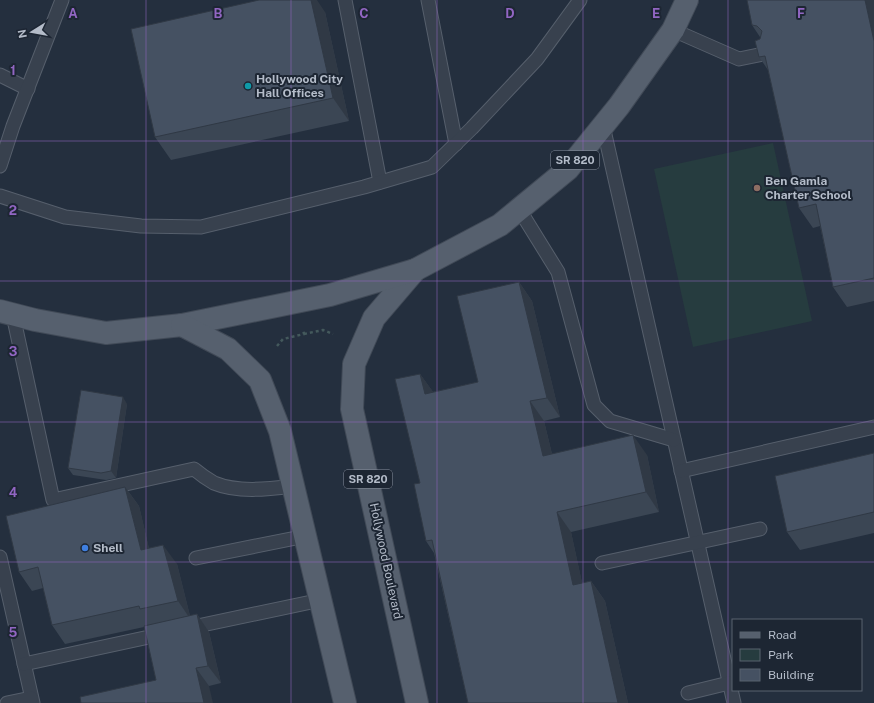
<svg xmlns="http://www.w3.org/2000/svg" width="874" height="703" font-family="'Public Sans',sans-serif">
<rect width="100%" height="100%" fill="#242f3e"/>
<path fill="#263c3f" d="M773,143L812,321L693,347L654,169Z"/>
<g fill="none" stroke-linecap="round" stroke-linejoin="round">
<defs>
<g id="service">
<path d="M345,0L380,182"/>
<path d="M428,0L456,144"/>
<path d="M673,30L739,59L768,53"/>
<path d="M0,75L28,89"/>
<path d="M603,126L734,703"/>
<path d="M0,166L13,126L62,0"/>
<path d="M0,196L65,217L141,226L201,227L364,187L432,167L472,128L537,59L580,0"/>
<path d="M519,209L558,272L594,405L610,421L674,440"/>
<path d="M13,315L53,500L194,469C200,474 207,479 214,483C238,493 269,489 294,486"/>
<path d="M681,471L874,427"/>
<path d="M0,557L33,703"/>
<path d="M196,558L306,536"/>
<path d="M602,563L760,529"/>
<path d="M188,628L321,600"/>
<path d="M24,664L163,634"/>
<path d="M688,693L729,683"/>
<path d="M7,703L31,698"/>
</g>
<g id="primary">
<path d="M415,270L374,318L354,364L352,409L417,703"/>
<path d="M0,311L35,320L106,333L182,325L330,295L415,270L500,225L568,169L619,106L673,30L687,0"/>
<path d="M182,325L228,349L260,380L280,431L345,703"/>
</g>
</defs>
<use href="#service" stroke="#565f6c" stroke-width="15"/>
<use href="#primary" stroke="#414a57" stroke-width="24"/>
<g stroke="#44595c" stroke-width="2.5" stroke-dasharray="3 3" stroke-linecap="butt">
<path d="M304,334L323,330L333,334"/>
<path d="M277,346L283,339L304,334L303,329"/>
</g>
<use href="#service" stroke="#38414e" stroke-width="13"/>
<use href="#primary" stroke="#56606e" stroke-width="22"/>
</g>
<g fill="#3b4654">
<path d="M874,0V301L847,307L833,287L820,226L813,228L799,208L768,70L759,57L760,37L752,25Z"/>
<path d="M325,12L349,121L171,160L155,137Z"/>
<path d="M519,282L532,301L560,417L544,421L552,454L647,455L659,512L571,532L582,583L591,581L605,601L628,703H468L434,553L426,541L420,483V374L433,392L478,382Z"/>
<path d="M127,404L116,478L106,480L73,475L68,468Z"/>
<path d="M874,453V533L800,550L787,532Z"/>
<path d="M125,487L139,506L149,549L177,564L190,616L197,614L209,632L221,683L209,686L156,680L144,627L65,644L52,625L43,588L32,591L19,572Z"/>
</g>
<g fill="#303945">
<path d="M311,0H317L325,12L349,121L333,98Z"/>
<path d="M865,0H874V41Z"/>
<path d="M519,282L532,301L560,417L547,398Z"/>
<path d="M420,374L434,393L425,394Z"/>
<path d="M123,397L127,404L116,478L111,471Z"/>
<path d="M530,401L544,421L557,475L543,456Z"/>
<path d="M633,435L647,455L659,512L646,492Z"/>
<path d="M125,487L139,506L154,569L141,550Z"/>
<path d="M557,512L571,532L587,605L573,585Z"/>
<path d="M163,545L177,564L191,620L178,601Z"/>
<path d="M591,581L605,601L628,703H618Z"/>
<path d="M197,614L209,632L221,683L208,666Z"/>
<path d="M196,668L209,686L213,703H204Z"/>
</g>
<g fill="#455162" stroke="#303945">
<path d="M259,0H311L333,98L155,137L131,29Z"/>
<path d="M747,0H865L874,41V278L833,287L816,204L799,208L765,56L759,57L755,41L760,39L762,31L757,26L752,25Z"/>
<path d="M519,282L547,398L530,401L543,456L633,435L646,492L557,512L573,585L591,581L618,703H468L432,540L426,541L414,484L420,483L395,379L420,374L425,394L478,382L457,296Z"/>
<path d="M81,390L123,397L111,471L101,473L68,468Z"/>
<path d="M874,453V512L787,532L775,476Z"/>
<path d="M125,487L141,550L163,545L178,601L140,609L139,606L52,625L38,567L19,572L6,516Z"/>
<path d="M197,614L208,666L196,668L204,703H81L80,697L156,680L144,626Z"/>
</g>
<path fill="none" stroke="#9266c3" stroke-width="1" stroke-opacity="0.55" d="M146,0V703M291,0V703M437,0V703M583,0V703M728,0V703M0,141H874M0,281H874M0,422H874M0,562H874"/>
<circle fill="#0f9aa8" stroke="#1d2633" stroke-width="1.5" cx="248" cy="86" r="4"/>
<circle fill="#8d6e63" stroke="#1d2633" stroke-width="1.5" cx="757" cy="188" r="4"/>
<circle fill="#3f7fe0" stroke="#1d2633" stroke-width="1.5" cx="85" cy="548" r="4"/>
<g text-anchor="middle" stroke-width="4" stroke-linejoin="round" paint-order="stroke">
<g fill="#1d2633" stroke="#878f9c" stroke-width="1">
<rect x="551" y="151" width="48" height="18" rx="3"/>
<rect x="344" y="470" width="48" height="18" rx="3"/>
</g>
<g font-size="11" font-weight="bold" fill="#b4bcc9">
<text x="575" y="164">SR 820</text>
<text x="368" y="483">SR 820</text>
</g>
<g font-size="12" font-weight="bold" fill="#b4bcc9" stroke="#1d2633" text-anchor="start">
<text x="256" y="83">Hollywood City<tspan x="256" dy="14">Hall Offices</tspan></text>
<text x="765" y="185">Ben Gamla<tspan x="765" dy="14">Charter School</tspan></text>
<text x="93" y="552">Shell</text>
</g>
<g font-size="12" fill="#b4bcc9" stroke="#1d2633">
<text transform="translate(386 561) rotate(78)" y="4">Hollywood Boulevard</text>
</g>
</g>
<g font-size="13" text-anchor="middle" font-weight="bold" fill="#9266c3" stroke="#1d2633" stroke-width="4" stroke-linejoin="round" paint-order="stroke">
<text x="73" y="18">A</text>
<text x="218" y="18">B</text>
<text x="364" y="18">C</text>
<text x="510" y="18">D</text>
<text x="656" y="18">E</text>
<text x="801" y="18">F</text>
<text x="13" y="75">1</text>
<text x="13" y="215">2</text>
<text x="13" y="356">3</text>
<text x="13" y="497">4</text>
<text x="13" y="637">5</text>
</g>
<rect x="732" y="619" width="130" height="72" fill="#1d2633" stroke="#59626f"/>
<rect x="740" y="632" width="20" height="6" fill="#56606e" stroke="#59626f"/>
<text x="768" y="639" font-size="12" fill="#b4bcc9">Road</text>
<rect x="740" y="649" width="20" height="12" fill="#263c3f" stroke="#59626f"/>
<text x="768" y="659" font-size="12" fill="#b4bcc9">Park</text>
<rect x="740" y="669" width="20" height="12" fill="#455162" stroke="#59626f"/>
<text x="768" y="679" font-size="12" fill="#b4bcc9">Building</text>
<g transform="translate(32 32) rotate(259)" stroke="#1d2633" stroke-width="3" paint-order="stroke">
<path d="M0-3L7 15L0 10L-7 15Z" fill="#b4bcc9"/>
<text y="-6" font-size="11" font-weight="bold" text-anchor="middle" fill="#b4bcc9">N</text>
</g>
</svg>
